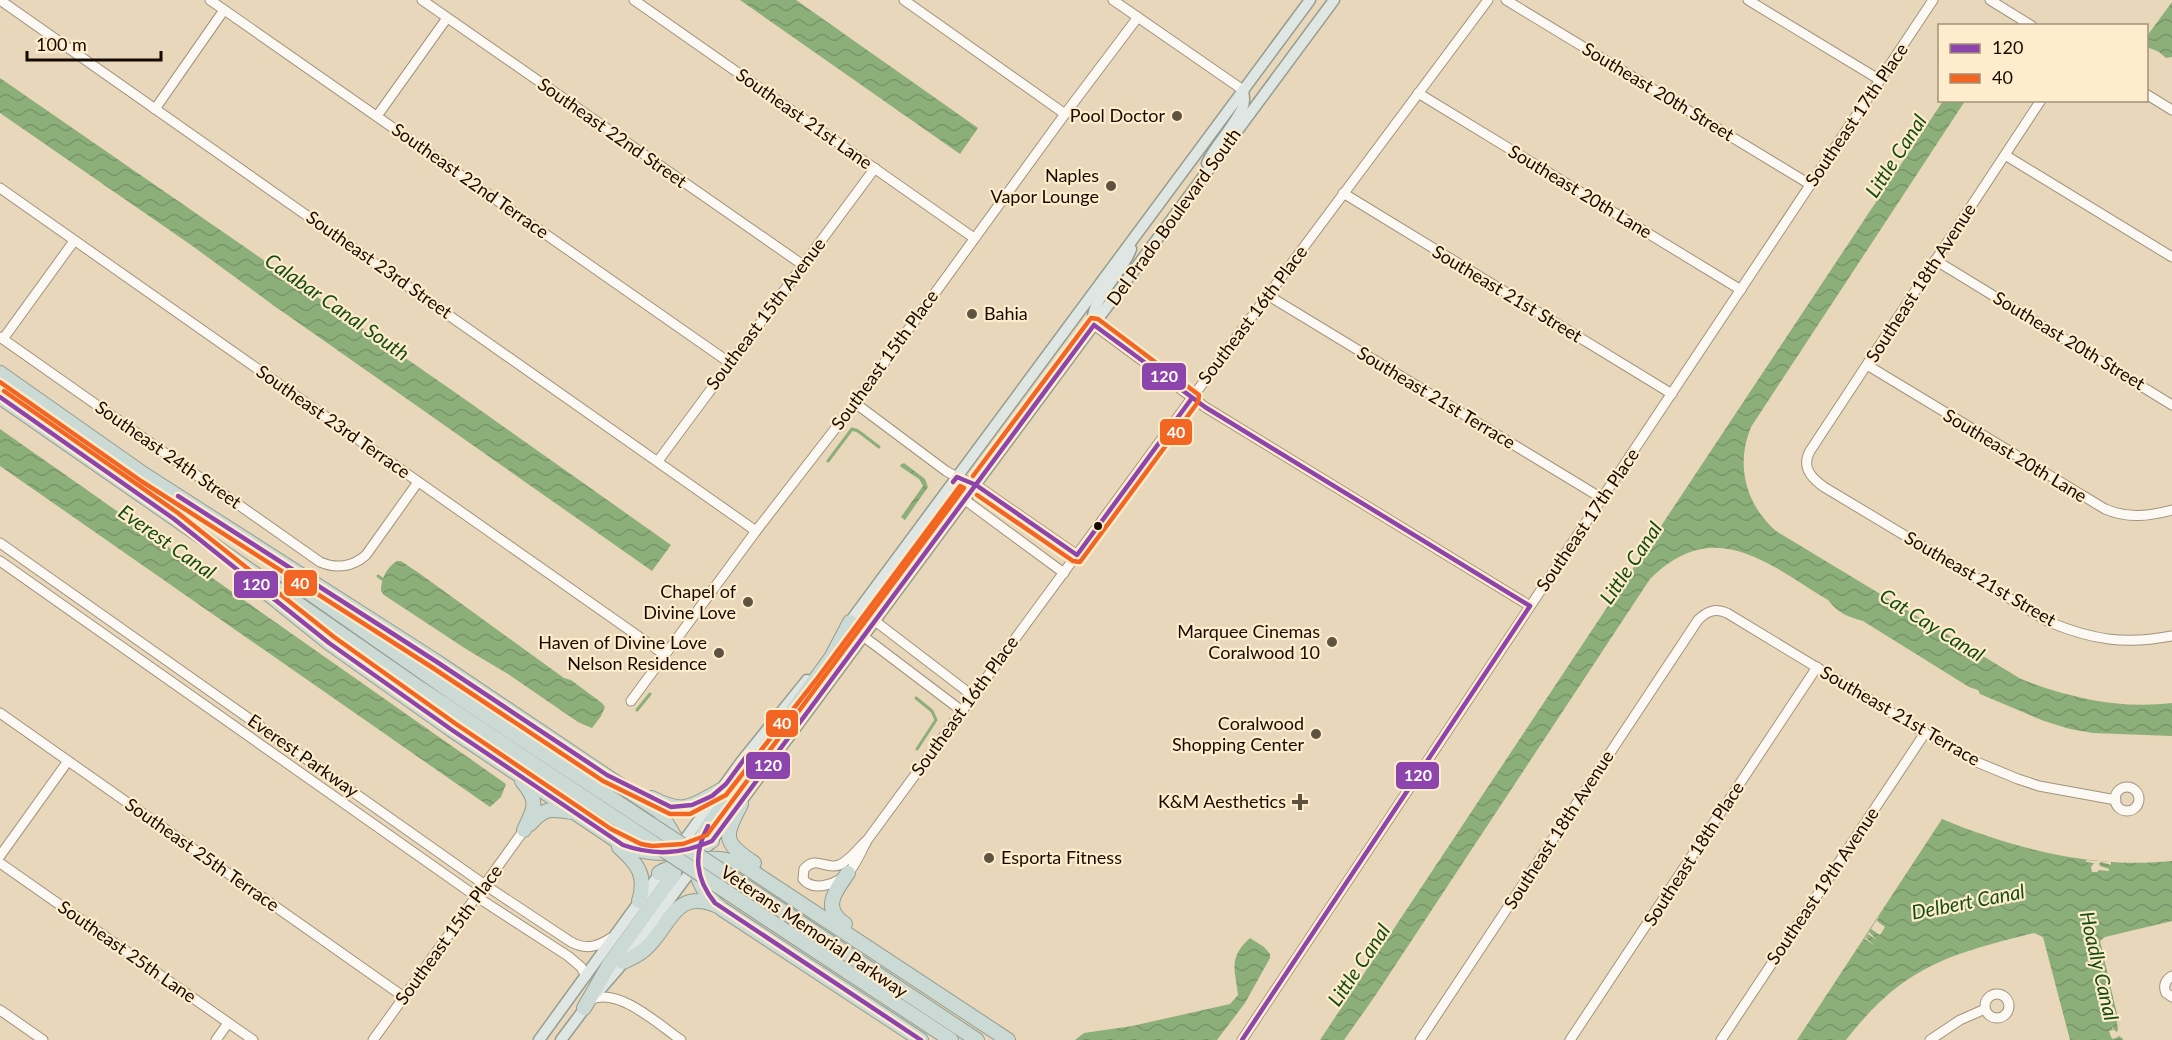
<svg xmlns="http://www.w3.org/2000/svg" width="2172" height="1040" font-family="Lato,sans-serif">
<defs>
<pattern id="water-waves" width="16" height="10" patternUnits="userSpaceOnUse" patternTransform="scale(1.5)"><rect width="16" height="10" fill="#8caf7a"/><path d="M0 5q4-4 8 0t8 0" fill="none" stroke="#789568"/></pattern>
</defs>
<rect width="100%" height="100%" fill="#e8d7ba"/>
<g fill="url(#water-waves)">
<path d="M740,0H796L978,128L960,154Z"/>
<path d="M2172,2V57L2166,58L2159,52L2147,47V36Z"/>
<path d="M0,78L456,393L671,545L652,571L273,305L191,245L0,113Z"/>
<path d="M1943,101H1965L1751,427C1735,465 1746,505 1776,531L2021,679C2070,698 2119,709 2172,703V736L2093,733L2070,729L2044,721L1980,694L1978,690L1969,687L1863,621C1848,617 1838,613 1828,600C1767,563 1714,515 1650,579L1375,996L1344,1040H1320Z"/>
<path d="M0,429L506,784L501,797L490,807L0,466Z"/>
<path d="M904,463L925,479L928,487L905,520L901,517L923,486L919,479L901,467L900,465Z"/>
<path d="M397,561H401L419,573L564,678L571,680L602,703L605,707L601,716L592,728L578,722L508,674L466,649L384,595L381,591C381,579 386,568 397,561Z"/>
<path d="M1942,819C2014,849 2094,869 2172,861V921L2105,937L2100,941L2123,1040H2070L2043,937L2034,933C1946,955 1903,967 1846,1040H1797Z"/>
<path d="M1250,938L1264,947L1270,954V958L1245,1003L1217,1040H1075L1084,1033L1132,1026L1230,1004L1238,995C1235,969 1228,958 1250,938Z"/>
</g>
<g fill="#e8d7ba">
<path d="M2086,860L2111,862V865L2101,862L2099,864L2100,866L2109,869V871L2099,870L2097,872H2092L2091,867L2094,863L2086,862Z"/>
<path d="M1879,916L1877,921L1885,927L1880,935L1871,929L1869,932L1877,940L1868,934L1866,938L1874,945L1865,939L1862,943Z"/>
<path d="M2116,1016H2117L2121,1030L2124,1029L2126,1037L2121,1038L2120,1036L2113,1039L2111,1037L2109,1031L2113,1030L2111,1024L2114,1030L2117,1032L2118,1029Z"/>
</g>
<g fill="none" stroke-linecap="round" stroke-linejoin="round">
<g stroke="#8caf7a" stroke-width="3">
<path d="M828,461L852,429L858,431L879,447"/>
<path d="M378,576L382,579"/>
<path d="M916,698L932,711L936,720L917,749"/>
<path d="M637,710L650,694"/>
</g>
<defs>
<g id="minor">
<path d="M0,0L756,531"/>
<path d="M210,0L730,363"/>
<path d="M422,0L803,265"/>
<path d="M634,0L974,238"/>
<path d="M904,0L1065,114"/>
<path d="M1113,0L1243,90"/>
<path d="M1506,0L1811,185"/>
<path d="M1748,0L1880,80"/>
<path d="M1990,0L2032,26"/>
<path d="M1418,93L1741,290"/>
<path d="M2146,94L2172,110"/>
<path d="M2041,100L1810,451C1801,467 1811,478 1824,487L2049,622C2093,640 2125,645 2172,636"/>
<path d="M155,109L224,10"/>
<path d="M377,116L447,18"/>
<path d="M2005,155L2172,257"/>
<path d="M0,188L665,655"/>
<path d="M1343,193L1672,394"/>
<path d="M1935,260L2172,405"/>
<path d="M1269,296L1603,499"/>
<path d="M1094,325L1205,407L1530,606"/>
<path d="M0,337L320,562C336,569 353,567 366,555L418,482"/>
<path d="M3,339L74,241"/>
<path d="M1867,365L2105,509C2128,519 2149,516 2172,510"/>
<path d="M855,403L946,471L957,477L976,485L1077,555"/>
<path d="M658,461L875,168"/>
<path d="M957,477L965,500L1064,573"/>
<path d="M0,543L485,885L571,942C586,950 597,947 611,938"/>
<path d="M0,561L477,897L568,956L581,967L586,976"/>
<path d="M875,621L973,696"/>
<path d="M863,636L962,711"/>
<path d="M631,701L756,531L855,403L1065,114L1138,17"/>
<path d="M0,713L404,997"/>
<circle cx="2127" cy="799" r="12"/>
<path d="M868,839C862,849 857,863 849,872C839,883 814,893 803,879L804,869C816,855 825,870 839,865C851,860 859,847 868,839L1233,342L1488,0"/>
<path d="M0,856L68,761"/>
<path d="M0,863L253,1040"/>
<path d="M2172,976C2165,980 2163,986 2166,993L2172,997"/>
<circle cx="1997" cy="1006" r="12"/>
<path d="M592,999C620,988 659,1025 681,1040"/>
<path d="M0,1010L43,1040"/>
<path d="M216,1040L228,1023"/>
<path d="M373,1040L524,830"/>
<path d="M1242,1040L1933,0"/>
<path d="M1420,1040L1698,620C1707,611 1715,608 1727,613L1925,733L1979,763L2018,779L2039,786L2116,800"/>
<path d="M1570,1040L1817,667"/>
<path d="M1721,1040L1925,733"/>
<path d="M1930,1040L1960,1020L1985,1009"/>
</g>
<g id="major">
<path d="M1207,163C1216,144 1233,128 1242,109C1245,103 1244,97 1243,90"/>
<path d="M1094,325C1086,304 1124,271 1131,249"/>
<path d="M846,627L1310,0"/>
<path d="M708,846L1334,0"/>
<path d="M678,849L741,762L807,680"/>
<path d="M598,992L618,969L696,864"/>
<path d="M539,1040L663,869"/>
<path d="M561,1040L588,1004"/>
</g>
<g id="highway">
<path d="M0,373L152,480"/>
<path d="M0,397L415,685L599,807"/>
<path d="M145,475L437,662L660,812L676,839L677,852L674,874L610,963L584,1008"/>
<path d="M277,570L457,696L608,796"/>
<path d="M256,584L329,643L452,730L623,845C653,857 683,855 712,841"/>
<path d="M850,622L831,658L708,826C689,857 692,886 722,909L921,1040"/>
<path d="M522,781C539,801 535,808 524,830"/>
<path d="M652,798C685,815 690,807 721,790"/>
<path d="M741,804C724,837 722,842 754,863"/>
<path d="M530,824C544,808 550,808 571,812"/>
<path d="M619,847C638,864 647,876 639,901"/>
<path d="M659,873C685,860 714,854 741,864L1008,1040"/>
<path d="M775,906L977,1040"/>
<path d="M766,918L951,1040"/>
<path d="M845,924C821,909 835,891 848,873"/>
<path d="M623,962C630,959 638,955 644,950C670,929 673,886 718,906"/>
</g>
</defs>
<use href="#minor" stroke="#a0947d" stroke-width="11"/>
<use href="#major" stroke="#949d90" stroke-width="13"/>
<use href="#highway" stroke="#949d90" stroke-width="16"/>
<use href="#minor" stroke="#fcf9f5" stroke-width="9"/>
<use href="#major" stroke="#dfe6e3" stroke-width="10"/>
<use href="#highway" stroke="#ccdad6" stroke-width="14"/>
<defs>
<g id="highway-bridge">
<path d="M608,796L775,906"/>
<path d="M599,807L766,918"/>
</g>
</defs>
<use href="#highway-bridge" stroke="#949d90" stroke-width="16" stroke-linecap="butt"/>
<use href="#highway-bridge" stroke="#ccdad6" stroke-width="14"/>
<defs>
<g id="bus-1">
<path d="M0,397L174,519L329,643L452,730L623,845C654,856 682,854 712,841L1094,325L1205,407L1530,606L1242,1040"/>
<path d="M953,482L957,477L976,485L1077,555L1192,398"/>
<path d="M178,496L437,662L607,775L671,807L692,805L712,796L726,784L748,754"/>
<path d="M708,826C693,854 695,878 715,903L921,1040"/>
</g>
<g id="bus-2">
<path d="M0,382L141,481L433,668L603,781L670,814H690L726,795L816,680L960,486L964,488L707,835L683,844L652,846L641,844L611,829L456,724L334,637L178,513L4,391"/>
<path d="M973,476L1091,318L1098,319L1199,395L1198,402L1080,562L1073,561L977,495"/>
</g>
</defs>
<use href="#bus-1" stroke="#feeccc" stroke-width="9"/>
<use href="#bus-2" stroke="#feeccc" stroke-width="9"/>
<use href="#bus-1" stroke="#8e44ad" stroke-width="4.5"/>
<use href="#bus-2" stroke="#f26522" stroke-width="4.5"/>
</g>
<g fill="#5f5241" stroke="#feeccc" stroke-width="2">
<circle cx="1177" cy="116" r="6"/>
<circle cx="1111" cy="186" r="6"/>
<circle cx="972" cy="314" r="6"/>
<circle cx="748" cy="602" r="6"/>
<circle cx="1332" cy="642" r="6"/>
<circle cx="719" cy="653" r="6"/>
<circle cx="1316" cy="734" r="6"/>
<path d="M1297 793h6v6h6v6h-6v6h-6v-6h-6v-6h6z"/>
<circle cx="989" cy="858" r="6"/>
</g>
<circle fill="#150b00" stroke="#feeccc" stroke-width="2" cx="1098" cy="526" r="5"/>
<g text-anchor="middle" stroke-width="4.5" stroke-linejoin="round" paint-order="stroke">
<g font-size="18" fill="#150b00" stroke="#feeccc">
<text transform="translate(1658 92) rotate(31)" y="6">Southeast 20th Street</text>
<text transform="translate(1857 115) rotate(-56)" y="6">Southeast 17th Place</text>
<text transform="translate(804 119) rotate(35)" y="6">Southeast 21st Lane</text>
<text transform="translate(612 133) rotate(35)" y="6">Southeast 22nd Street</text>
<text transform="translate(470 181) rotate(35)" y="6">Southeast 22nd Terrace</text>
<text transform="translate(1580 192) rotate(31)" y="6">Southeast 20th Lane</text>
<text transform="translate(1174 217) rotate(-54)" y="6">Del Prado Boulevard South</text>
<text transform="translate(379 265) rotate(35)" y="6">Southeast 23rd Street</text>
<text transform="translate(1921 283) rotate(-57)" y="6">Southeast 18th Avenue</text>
<text transform="translate(1507 294) rotate(31)" y="6">Southeast 21st Street</text>
<text transform="translate(766 314) rotate(-53)" y="6">Southeast 15th Avenue</text>
<text transform="translate(1253 315) rotate(-53)" y="6">Southeast 16th Place</text>
<text transform="translate(2069 341) rotate(31)" y="6">Southeast 20th Street</text>
<text transform="translate(885 360) rotate(-54)" y="6">Southeast 15th Place</text>
<text transform="translate(1436 398) rotate(31)" y="6">Southeast 21st Terrace</text>
<text transform="translate(333 422) rotate(35)" y="6">Southeast 23rd Terrace</text>
<text transform="translate(168 455) rotate(35)" y="6">Southeast 24th Street</text>
<text transform="translate(2015 456) rotate(31)" y="6">Southeast 20th Lane</text>
<text transform="translate(1588 520) rotate(-56)" y="6">Southeast 17th Place</text>
<text transform="translate(1980 579) rotate(30)" y="6">Southeast 21st Street</text>
<text transform="translate(965 706) rotate(-54)" y="6">Southeast 16th Place</text>
<text transform="translate(1900 716) rotate(30)" y="6">Southeast 21st Terrace</text>
<text transform="translate(303 756) rotate(35)" y="6">Everest Parkway</text>
<text transform="translate(1559 830) rotate(-57)" y="6">Southeast 18th Avenue</text>
<text transform="translate(1694 854) rotate(-57)" y="6">Southeast 18th Place</text>
<text transform="translate(202 855) rotate(35)" y="6">Southeast 25th Terrace</text>
<text transform="translate(1823 886) rotate(-56)" y="6">Southeast 19th Avenue</text>
<text transform="translate(814 932) rotate(34)" y="6">Veterans Memorial Parkway</text>
<text transform="translate(449 935) rotate(-54)" y="6">Southeast 15th Place</text>
<text transform="translate(127 952) rotate(35)" y="6">Southeast 25th Lane</text>
</g>
<g font-size="18" fill="#150b00" stroke="#feeccc" text-anchor="end">
<text x="1165" y="122">Pool Doctor</text>
<text x="1099" y="182">Naples<tspan x="1099" dy="21">Vapor Lounge</tspan></text>
<text x="984" y="320" text-anchor="start">Bahia</text>
<text x="736" y="598">Chapel of<tspan x="736" dy="21">Divine Love</tspan></text>
<text x="1320" y="638">Marquee Cinemas<tspan x="1320" dy="21">Coralwood 10</tspan></text>
<text x="707" y="649">Haven of Divine Love<tspan x="707" dy="21">Nelson Residence</tspan></text>
<text x="1304" y="730">Coralwood<tspan x="1304" dy="21">Shopping Center</tspan></text>
<text x="1286" y="808">K&amp;M Aesthetics</text>
<text x="1001" y="864" text-anchor="start">Esporta Fitness</text>
</g>
<g font-size="20" font-style="italic" fill="#124d0e" stroke="#feeccc">
<text transform="translate(1896 156) rotate(-57)" y="7">Little Canal</text>
<text transform="translate(337 307) rotate(35)" y="7">Calabar Canal South</text>
<text transform="translate(167 542) rotate(35)" y="7">Everest Canal</text>
<text transform="translate(1631 563) rotate(-56)" y="7">Little Canal</text>
<text transform="translate(1932 625) rotate(32)" y="7">Cat Cay Canal</text>
<text transform="translate(1968 902) rotate(-11)" y="7">Delbert Canal</text>
<text transform="translate(1359 965) rotate(-56)" y="7">Little Canal</text>
<text transform="translate(2099 966) rotate(77)" y="7">Hoadly Canal</text>
</g>
</g>
<g stroke="#feeccc" stroke-width="2">
<rect x="1141" y="362" width="46" height="29" rx="6" fill="#8e44ad"/>
<rect x="1159" y="418" width="34" height="28" rx="6" fill="#f26522"/>
<rect x="283" y="569" width="35" height="28" rx="6" fill="#f26522"/>
<rect x="233" y="570" width="46" height="29" rx="6" fill="#8e44ad"/>
<rect x="765" y="709" width="34" height="29" rx="6" fill="#f26522"/>
<rect x="745" y="751" width="46" height="29" rx="6" fill="#8e44ad"/>
<rect x="1395" y="761" width="45" height="29" rx="6" fill="#8e44ad"/>
</g>
<g font-size="16" text-anchor="middle" font-weight="bold" fill="#fff">
<text x="1164" y="382">120</text>
<text x="1176" y="438">40</text>
<text x="300" y="589">40</text>
<text x="256" y="590">120</text>
<text x="782" y="729">40</text>
<text x="768" y="771">120</text>
<text x="1418" y="781">120</text>
</g>
<rect x="1938" y="24" width="210" height="78" fill="#feeccc" stroke="#a1927a" stroke-width="1.5"/>
<rect x="1950" y="44" width="30" height="9" fill="#8e44ad" stroke="#a1927a" stroke-width="1.5"/>
<text x="1992" y="54" font-size="18" fill="#150b00">120</text>
<rect x="1950" y="74" width="30" height="9" fill="#f26522" stroke="#a1927a" stroke-width="1.5"/>
<text x="1992" y="84" font-size="18" fill="#150b00">40</text>
<path d="M27 51v9h134v-9" fill="none" stroke="#150b00" stroke-width="3"/>
<text x="36" y="51" font-size="18" fill="#150b00" stroke="#feeccc" stroke-width="4.5" paint-order="stroke">100 m</text>
</svg>
